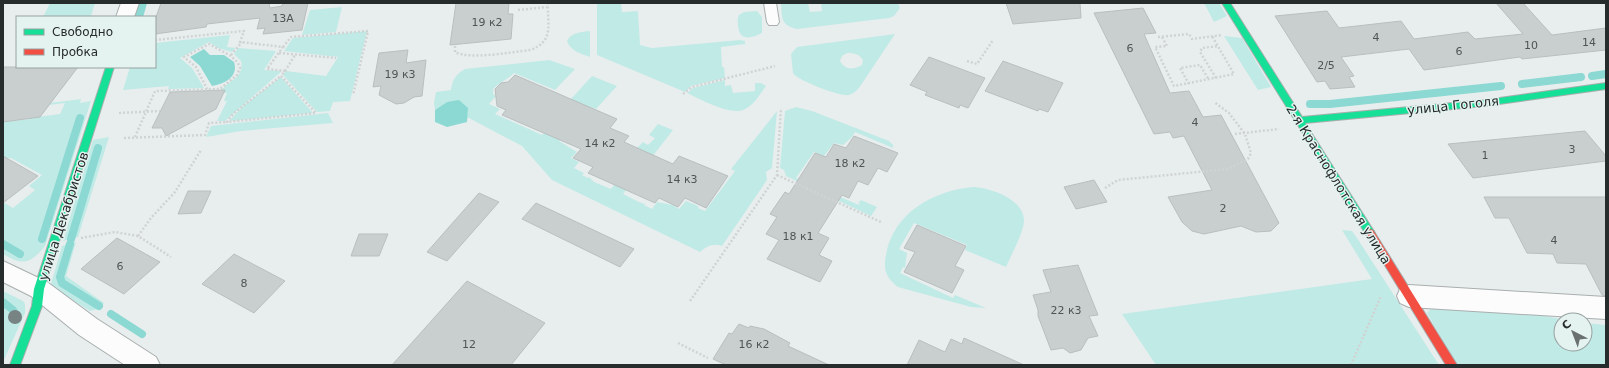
<svg xmlns="http://www.w3.org/2000/svg" width="1609" height="368" font-family="'DejaVu Sans',sans-serif">
<rect width="100%" height="100%" fill="#e8eeee"/>
<g fill="#c0eae6" fill-rule="evenodd">
<path d="M50,3H95L91,16L92,17H43Z"/>
<path d="M597,3H621L622,12L638,11L640,45L652,48L740,40L745,41V44L721,47L722,67H724L725,78L691,86L685,92L597,55Z"/>
<path d="M781,3H808L810,12L822,11L821,3H898L900,8L894,16L889,18L797,29C780,25 782,17 781,3Z"/>
<path d="M1204,3H1219L1227,16L1214,22Z"/>
<path d="M342,7L336,32L302,35L310,10Z"/>
<path d="M757,11L762,17V33C750,39 739,41 738,25C738,21 737,19 739,15L744,12Z"/>
<path d="M367,31L350,101L333,102L330,111L317,112L283,75L286,71L326,76L338,57L284,51L293,38Z"/>
<path d="M590,31V57C582,54 570,51 567,41C571,32 582,32 590,31Z"/>
<path d="M895,34L859,88C855,92 851,96 845,95C836,95 797,80 793,73L791,54L797,47ZM847,53C855,53 859,54 863,60L862,65C853,70 845,70 840,61L842,56Z"/>
<path d="M230,35L227,47L236,48L232,52L218,48L209,42L180,58L192,68L204,88L168,89L169,86L123,90L130,67H155V43Z"/>
<path d="M1224,36L1242,38L1271,87L1258,90Z"/>
<path d="M238,48L276,51L264,70L282,71L225,121H217L227,101H224L227,93H220C226,80 245,79 241,61L234,54Z"/>
<path d="M549,60L575,69L555,90L514,73C507,80 500,82 493,89V94L496,96L489,104L500,109L495,114L542,135L563,112L560,111L592,76L617,86L596,109L591,107L559,141L577,152L571,158L579,162L574,168L584,173L582,175L588,178L589,177L594,182L611,189L643,151L637,148L643,142L648,145L655,138L649,135L658,124L673,130L623,194L639,202L645,204L644,205L652,209L657,202L673,205L679,209L686,201L698,206V208L705,211L735,171L731,169L777,111L772,168L766,172L767,180L722,246C713,243 707,246 700,252L552,180L522,146L467,117L468,108L447,102L435,110L434,103L436,92L451,90C452,80 456,74 465,69Z"/>
<path d="M281,77L313,113L230,121V120L243,106Z"/>
<path d="M725,80V86L731,85L733,93L755,91V83H761L766,86C760,94 754,105 745,109C732,117 700,99 687,93L693,88Z"/>
<path d="M81,99L80,103L91,101L45,246C30,264 23,266 3,254V202L13,208L35,190L29,186L42,175L11,158H3V122L30,119L35,108L3,109ZM65,103L60,114L37,117L41,106Z"/>
<path d="M796,107L812,111L889,141L893,145V148L855,132L852,137L843,145L834,143L824,156L814,152L796,178L859,205L860,204L858,203L861,200L877,207L871,216L786,176L784,170L780,168L785,111Z"/>
<path d="M328,113L333,123L241,131L206,137L211,126Z"/>
<path d="M109,137L78,237L63,241L93,140Z"/>
<path d="M974,187C991,188 1024,199 1024,221C1023,234 1011,255 1006,267L965,250L967,245L914,223L899,249L907,253L905,268L903,267L900,273L953,298L955,295L986,308L971,307L898,287C886,278 883,270 886,255C893,213 934,190 974,187Z"/>
<path d="M1342,230L1352,231L1359,241L1439,365H1156L1122,314L1372,279Z"/>
<path d="M76,242L66,276L104,303L98,309L90,311L55,289L51,284L62,246Z"/>
<path d="M3,291L23,301L25,304V313L3,362Z"/>
<path d="M1434,305L1518,311L1566,320H1561V344H1585V323L1606,325V365H1457L1427,313Z"/>
</g>
<g fill="#8cd8d3">
<path d="M204,49L210,55H224L234,62C239,77 224,84 212,86L200,66L190,57Z"/>
<path d="M459,100L468,108L467,122L447,127L435,122V110L447,102Z"/>
</g>
<g fill="none" stroke-linecap="round" stroke-linejoin="round">
<g stroke="#8cd8d3" stroke-width="8">
<path d="M139,17L143,3"/>
<path d="M1592,76L1606,74"/>
<path d="M1522,84L1581,77"/>
<path d="M1310,104H1330L1501,86"/>
<path d="M42,239L80,118"/>
<path d="M71,239L98,148"/>
<path d="M3,244L20,254"/>
<path d="M70,244L60,277L62,283L99,306"/>
<path d="M3,302L13,310"/>
<path d="M111,314L142,334"/>
</g>
</g>
<g fill="#c9cece" stroke="#b9bebe">
<path d="M161,3H269L270,8L282,6L283,3H308L302,30L263,34L265,28L257,29L260,18L207,24L206,27L155,34V20Z"/>
<path d="M456,3H509L508,14H513L511,39L450,45Z"/>
<path d="M1006,3H1080L1081,18L1013,24Z"/>
<path d="M1496,3H1523L1552,35L1606,28V50L1522,59L1520,57L1424,70L1409,49L1341,57L1354,76L1349,77L1355,87L1330,89L1325,81L1317,82L1275,16L1327,11L1339,28L1401,21L1414,39L1468,32L1475,39L1523,34Z"/>
<path d="M1143,8L1156,33L1144,34L1170,93L1189,91L1203,117L1221,115L1279,223L1271,231L1256,232L1241,226L1204,234L1192,231L1182,222L1168,197L1212,190L1184,136L1173,138L1170,132L1154,134L1094,13Z"/>
<path d="M408,50L406,63L426,60L422,96L414,97L404,103L396,104L379,95L381,86L373,87L379,53Z"/>
<path d="M929,57L985,78L968,108L960,105L959,108L925,95L927,92L910,85Z"/>
<path d="M1003,61L1063,83L1048,112L1039,109L1038,111L985,91Z"/>
<path d="M3,67H78L40,117L3,122Z"/>
<path d="M515,75L617,119L610,128L629,136L624,142L673,164L679,156L728,176L706,208L685,198L678,207L659,198L655,203L588,173L593,167L573,158L581,149L502,115L506,110L497,106L495,89L501,83L508,82Z"/>
<path d="M225,90L216,109L166,136L162,128H152L170,92Z"/>
<path d="M1585,131L1606,156V161L1473,178L1448,144Z"/>
<path d="M854,136L898,153L887,172L878,168L868,185L858,181L849,198L842,195L818,233L829,238L819,255L832,261L820,282L767,259L779,240L766,234L777,217L770,214L785,192L789,194L815,153L826,157L834,144L846,148Z"/>
<path d="M3,156L38,176L3,203Z"/>
<path d="M1094,180L1107,202L1076,209L1064,187Z"/>
<path d="M188,191H211L201,213L178,214Z"/>
<path d="M479,193L499,202L447,261L427,252Z"/>
<path d="M1484,197H1606V296L1602,295L1586,264L1557,263L1553,254L1527,253L1509,218H1495Z"/>
<path d="M536,203L634,249L620,267L522,219Z"/>
<path d="M917,225L966,246L955,266L964,270L952,293L904,272L915,252L904,248Z"/>
<path d="M359,234H388L379,256H351Z"/>
<path d="M117,238L160,262L124,294L81,269Z"/>
<path d="M234,254L285,281L254,313L202,284Z"/>
<path d="M1078,265L1098,315L1089,316L1098,336L1088,338L1081,350L1070,353L1063,348L1051,350L1038,316V310L1033,295L1051,292L1043,270Z"/>
<path d="M467,281L545,323L511,365H392Z"/>
<path d="M739,324L749,328L750,326L764,329L790,343L788,346L829,365H726L713,359L729,333L732,334Z"/>
<path d="M964,338L1024,365H907L919,340L945,352L951,339L962,344Z"/>
</g>
<g fill="none" stroke-linecap="round" stroke-linejoin="round">
<defs>
<path id="lane" d="M764,3H776L779,22L777,25H769L767,22Z"/>
<g id="street">
<path d="M121,3H139L134,17H116Z"/>
<path d="M3,261L47,282L97,319L156,357L160,365H125L79,335L31,296L3,282Z"/>
<path d="M1409,285L1606,297V319L1409,307L1400,303L1397,296L1400,289Z"/>
</g>
<g id="fast">
<path d="M1222,3H1230L1302,117L1485,100L1606,83V89L1485,106L1305,123L1373,230L1375,233L1373,236L1370,237L1367,236Z"/>
<path d="M106,67H114L44,289L42,306L20,365H10L32,306L34,289Z"/>
</g>
<path id="jam" d="M1370,229L1373,230L1457,365H1446L1367,236L1365,233L1367,230Z"/>
</defs>
<use href="#lane" stroke="#a9aeae" stroke-width="2"/>
<use href="#street" stroke="#a9aeae" stroke-width="2"/>
<use href="#fast" stroke="#a9aeae" stroke-width="2"/>
<use href="#jam" stroke="#a9aeae" stroke-width="2"/>
<g stroke="#d0d3d3" stroke-width="2.5" stroke-dasharray="2 2" stroke-linecap="butt">
<path d="M518,10L547,7"/>
<path d="M1158,37L1189,34L1192,39L1222,35"/>
<path d="M1162,37L1167,46L1155,47L1174,86L1234,74L1212,36"/>
<path d="M155,40L244,31L240,42L283,47L267,69L285,71L281,76"/>
<path d="M455,46V52C469,60 513,52 530,50C555,41 547,24 548,3"/>
<path d="M283,47L291,37L368,31L353,95"/>
<path d="M279,53L336,58"/>
<path d="M231,55L242,42"/>
<path d="M967,61L977,64L993,40"/>
<path d="M285,71L295,55"/>
<path d="M281,76L316,113L227,122L233,114Z"/>
<path d="M1216,78L1200,52L1202,48L1218,46"/>
<path d="M1189,84L1180,68L1200,65L1209,80"/>
<path d="M683,94L692,87L775,66"/>
<path d="M119,113L160,111"/>
<path d="M1235,134L1279,129"/>
<path d="M135,137L155,91L220,89L237,75L240,68L238,63L231,56L209,44L184,57L196,67L207,89"/>
<path d="M124,138L205,135L209,123L227,122"/>
<path d="M777,175L881,222"/>
<path d="M1105,188L1118,180L1228,169L1248,159L1251,153L1245,134L1229,113L1214,102"/>
<path d="M138,236L151,218L175,192L201,150"/>
<path d="M81,238L115,232L138,236L171,257"/>
<path d="M690,301L777,175L781,108"/>
<path d="M678,343L708,358"/>
<path d="M1351,365L1381,296"/>
</g>
<use href="#lane" fill="#fcfcfc" fill-rule="evenodd"/>
<use href="#street" fill="#fcfcfc" fill-rule="evenodd"/>
<use href="#fast" fill="#16e098" fill-rule="evenodd"/>
<use href="#jam" fill="#f24e42" fill-rule="evenodd"/>
</g>
<circle fill="#778483" cx="15" cy="317" r="7"/>
<g text-anchor="middle" stroke-width="3" stroke-linejoin="round" paint-order="stroke">
<g font-size="11" fill="#4f5454">
<text x="283" y="22">13А</text>
<text x="487" y="26">19 к2</text>
<text x="1376" y="41">4</text>
<text x="1589" y="46">14</text>
<text x="1531" y="49">10</text>
<text x="1130" y="52">6</text>
<text x="1459" y="55">6</text>
<text x="1326" y="69">2/5</text>
<text x="400" y="78">19 к3</text>
<text x="1195" y="126">4</text>
<text x="600" y="147">14 к2</text>
<text x="1572" y="153">3</text>
<text x="1485" y="159">1</text>
<text x="850" y="167">18 к2</text>
<text x="682" y="183">14 к3</text>
<text x="1223" y="212">2</text>
<text x="798" y="240">18 к1</text>
<text x="1554" y="244">4</text>
<text x="120" y="270">6</text>
<text x="244" y="287">8</text>
<text x="1066" y="314">22 к3</text>
<text x="469" y="348">12</text>
<text x="754" y="348">16 к2</text>
</g>
<g font-size="13" fill="#262b2b" stroke="#e4f2f0">
<text transform="translate(1453 105) rotate(-6)" y="5">улица Гоголя</text>
<text transform="translate(1339 184) rotate(58)" y="5">2-я Краснофлотская улица</text>
<text transform="translate(63 216) rotate(-72)" y="5">улица Декабристов</text>
</g>
</g>
<rect width="1609" height="368" fill="none" stroke="#262b2b" stroke-width="8"/>
<rect x="16" y="16" width="140" height="52" fill="#e4f2f0" stroke="#98a2a1"/>
<rect x="24" y="29" width="20" height="6" fill="#16e098" stroke="#98a2a1"/>
<text x="52" y="36" font-size="12" fill="#262b2b">Свободно</text>
<rect x="24" y="49" width="20" height="6" fill="#f24e42" stroke="#98a2a1"/>
<text x="52" y="56" font-size="12" fill="#262b2b">Пробка</text>
<g transform="translate(1573 332) rotate(318)"><circle r="19" fill="#e4f2f0" stroke="#98a2a1"/>
<path d="M0-3L7 15L0 10L-7 15Z" fill="#6a6f6f"/>
<text y="-6" font-size="11" font-weight="bold" text-anchor="middle" fill="#262b2b">С</text>
</g>
</svg>
